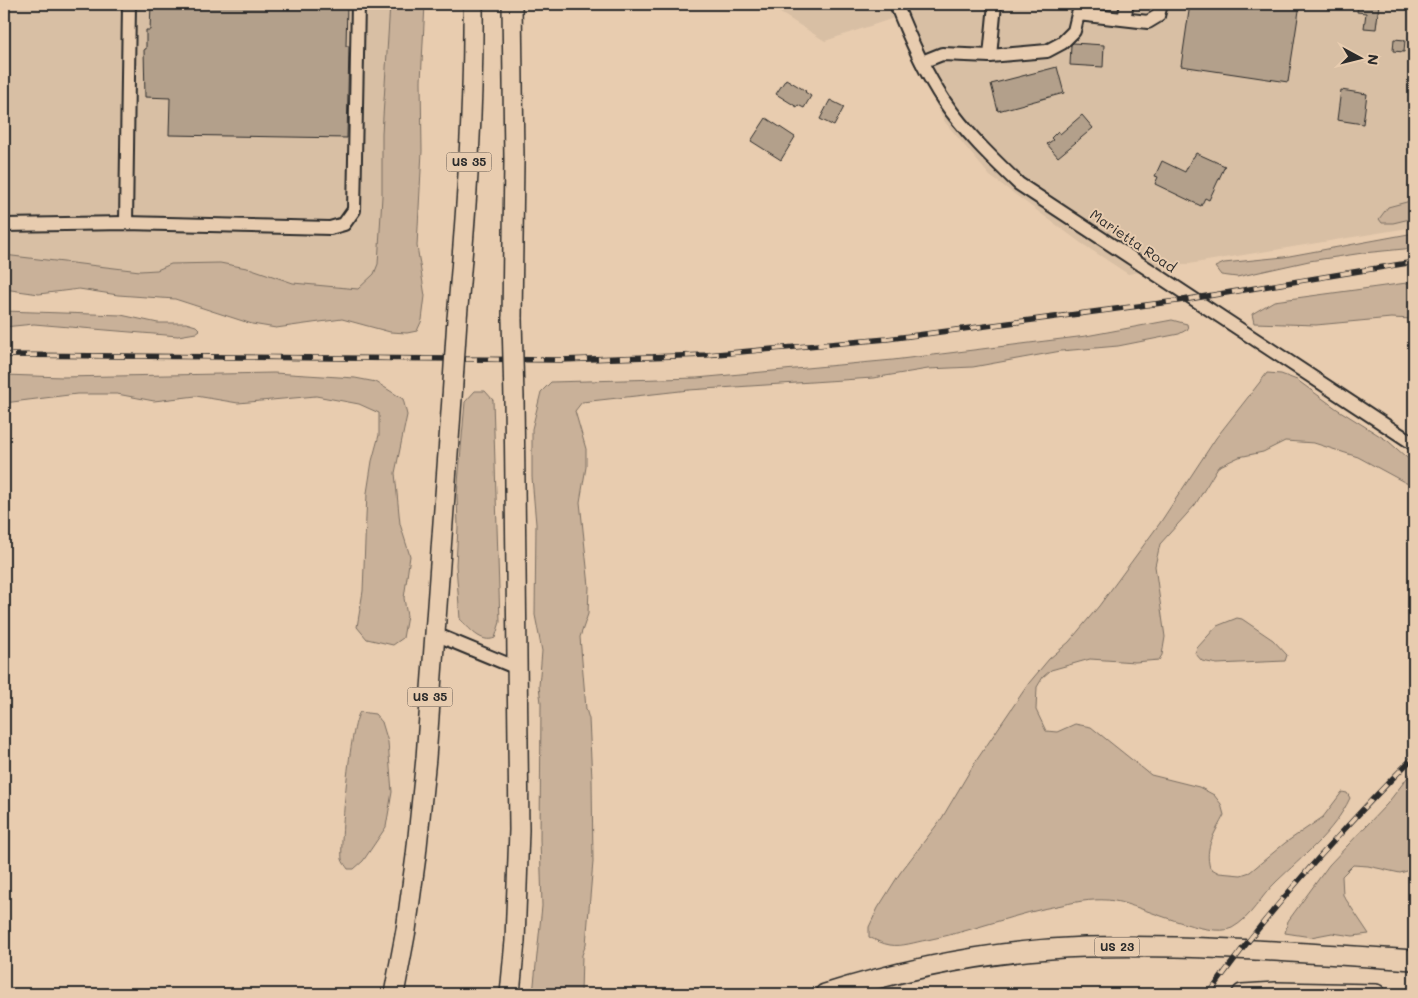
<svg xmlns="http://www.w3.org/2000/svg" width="1418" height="998" font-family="Mali,sans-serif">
<rect width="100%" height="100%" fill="#e8ccaf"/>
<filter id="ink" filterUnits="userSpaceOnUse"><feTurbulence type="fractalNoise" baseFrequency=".02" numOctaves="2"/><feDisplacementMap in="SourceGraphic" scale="10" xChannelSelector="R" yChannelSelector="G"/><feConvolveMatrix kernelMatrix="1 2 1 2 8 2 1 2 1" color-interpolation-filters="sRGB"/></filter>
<g filter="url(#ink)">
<g fill="#d8bfa4">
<path d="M4,4H402L391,294L4,263Z"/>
<path d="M766,4H1414V227L1128,274L1081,243L990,176L945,122L909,53L894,18L825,41Z"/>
</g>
<g fill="#c9b199" stroke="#7a6e62">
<path d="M390,4H425L421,81L422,151L417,246L425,296L422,320L417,331L407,333L390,332L342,319L276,328L252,324L175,299L118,295L79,289L39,294L4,289V255L140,271L157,270L171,264L220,263L252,269L293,283L358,289L374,274L378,264L382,196V133Z"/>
<path d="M1414,200V218L1393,223H1382L1379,219L1388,207Z"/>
<path d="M1414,233V248L1363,253L1309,261L1237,277L1221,275L1215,267L1224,263L1284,257Z"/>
<path d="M1414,282V319L1391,318L1316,325L1254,323L1252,314L1274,301Z"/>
<path d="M4,311L121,315L158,323H186L196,326L200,330L196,333L178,336L34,324L4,327Z"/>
<path d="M1172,320L1187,324L1188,329L1179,334L1118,346L1061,351L973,367L928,369L873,378L689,390L582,402L575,411L586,449V467L580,502L589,586L588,614L580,637L586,709L589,719L592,779L593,862L586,944L582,955L581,994H533L542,906L540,839L541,703L539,686L542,651L535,615L536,524L532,477V429L541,392L551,382L697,378L893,360L1086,336Z"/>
<path d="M274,373L355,378L376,382L403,399L407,415L395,473L400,524L410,556L404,598L407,616L403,638L393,645L367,639L357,627L363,591L367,493L372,461L379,435V413L359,404L316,396L238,403L196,396L154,401L117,394H77L4,403V375L63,377Z"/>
<path d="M1267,373L1281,374L1297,380L1337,409L1388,441L1414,464V485L1406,483L1358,457L1314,443L1285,441L1263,452L1239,457L1218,467L1195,505L1160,544L1155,566L1165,637L1162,655L1159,660L1135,662L1090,659L1051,670L1043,677L1037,687L1036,710L1046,731L1057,732L1075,724L1091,727L1151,775L1199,787L1214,795L1221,804L1224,815C1215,833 1204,847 1210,868L1219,873L1241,875L1250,872L1285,843L1323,817L1342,792L1347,793L1350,798C1334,832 1303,856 1276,882C1260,897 1252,917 1232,928C1209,939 1141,906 1115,901C1098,898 1079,901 1062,905C1017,913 973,931 927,940C915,942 902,947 890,945C883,944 875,940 869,937V927L878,908L900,873L942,818L974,764L1029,683L1049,659L1069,642L1099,606L1160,523L1216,438Z"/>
<path d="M475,391H485L493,400L500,622L495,638C481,644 469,628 460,619L456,565L458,527L457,495L465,402Z"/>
<path d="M1237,618L1242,619L1273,640L1287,655L1285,661L1217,664L1202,661L1195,653L1197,648L1217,626Z"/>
<path d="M360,712L375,714L382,722L388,742L392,792L386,827L363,861L354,869H348C346,866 343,863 342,859C340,839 350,724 360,712Z"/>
<path d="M1414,769V869L1400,873L1368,866L1353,865L1342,876L1343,895L1369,934L1353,936L1332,933L1311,937L1285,933L1288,921L1329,865L1387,804Z"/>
</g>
<g fill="#b3a08b" stroke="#2b2b2b">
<path d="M151,4H347L346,46H349L347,138L169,135L170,98L145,97L144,49H146V30H150Z"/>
<path d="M1190,4H1300L1288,82L1181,66Z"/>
<path d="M1358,4H1379L1376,29L1364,28L1366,13L1357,12Z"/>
<path d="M1394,39L1405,40L1404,52L1393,51Z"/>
<path d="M1073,43L1104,45L1103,67L1070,65L1071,45Z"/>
<path d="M1057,67L1064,93L998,111L991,84Z"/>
<path d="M786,79L806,91L805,92L811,96L804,108L798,105L797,107L776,94Z"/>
<path d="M1341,90L1367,94L1363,124L1337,120Z"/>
<path d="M830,100L844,107L834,126L820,119Z"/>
<path d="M1082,115L1093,128L1058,157L1047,144L1053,140L1051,138L1058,131L1060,134Z"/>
<path d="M766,118L795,137L781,160L751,141Z"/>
<path d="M1196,153L1225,166L1209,200L1205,198L1201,206L1155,184L1158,177L1155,176L1162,161L1185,172L1192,158H1193Z"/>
</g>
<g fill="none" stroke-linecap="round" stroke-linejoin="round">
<defs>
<g id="minor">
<path d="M896,4C909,37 924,71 944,101C965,132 992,158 1019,184L1414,444"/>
<path d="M1124,19L1127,4"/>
<path d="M990,56L995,4"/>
<path d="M922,62L942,54L990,56L1047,51L1062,43L1074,31L1078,14L1148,22L1158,16L1161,4"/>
<path d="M126,223L129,4"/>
<path d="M4,225L126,223L330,228L344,224L354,210L358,4"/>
<path d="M435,634L517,668"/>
</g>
<g id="highway">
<path d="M512,4L514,160L512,319"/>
<path d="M457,319C466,214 474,109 473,4"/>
<path d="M394,994L406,930L416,856L426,758L452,398"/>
<path d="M510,994L515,941L519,830L514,399"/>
<path d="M825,994C907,968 998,950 1085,947C1194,944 1305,953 1414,960"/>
<path d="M1242,994L1276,992L1376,994"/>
</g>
</defs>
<use href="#minor" stroke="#2b2b2b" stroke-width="16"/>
<use href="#highway" stroke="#2b2b2b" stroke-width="22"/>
<use href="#minor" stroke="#e8ccaf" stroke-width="12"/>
<use href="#highway" stroke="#e8ccaf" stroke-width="19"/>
<defs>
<g id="rail">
<path d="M4,355L560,360L706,355L887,339L1177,301L1414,262"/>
<path d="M1209,994C1249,937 1295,883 1343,831C1366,806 1389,781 1414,757"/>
</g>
</defs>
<use href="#rail" stroke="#2b2b2b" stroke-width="5.5"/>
<use href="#rail" stroke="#e8ccaf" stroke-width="4" stroke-dasharray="11" stroke-linecap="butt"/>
<defs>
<g id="highway-bridge">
<path d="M512,319L514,399"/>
<path d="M452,398L457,319"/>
</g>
</defs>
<use href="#highway-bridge" stroke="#2b2b2b" stroke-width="22" stroke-linecap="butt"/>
<use href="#highway-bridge" stroke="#e8ccaf" stroke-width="19"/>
</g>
</g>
<g text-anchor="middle" stroke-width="4" stroke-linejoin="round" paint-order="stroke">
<g fill="#e8ccaf" stroke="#645b53" stroke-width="1">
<rect x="446.5" y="152.5" width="45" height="19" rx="4"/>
<rect x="407.5" y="687.5" width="45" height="19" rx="4"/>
<rect x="1094.5" y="937.5" width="45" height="19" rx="4"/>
</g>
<g font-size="12" font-weight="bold" fill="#2b2b2b">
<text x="469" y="166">US 35</text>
<text x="430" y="701">US 35</text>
<text x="1117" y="951">US 23</text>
</g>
<g font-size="14" fill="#2b2b2b" stroke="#e8ccaf">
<text transform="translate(1133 241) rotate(34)" y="5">Marietta Road</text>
</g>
</g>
<rect width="1418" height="998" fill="none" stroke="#e8ccaf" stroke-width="20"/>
<rect x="10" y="10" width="1398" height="978" fill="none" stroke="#2b2b2b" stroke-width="2" filter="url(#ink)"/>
<g transform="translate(1360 58) rotate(97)" stroke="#e8ccaf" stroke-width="4" paint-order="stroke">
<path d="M0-4L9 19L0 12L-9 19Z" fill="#2b2b2b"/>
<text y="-8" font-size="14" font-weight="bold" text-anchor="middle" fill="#2b2b2b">N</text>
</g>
</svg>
